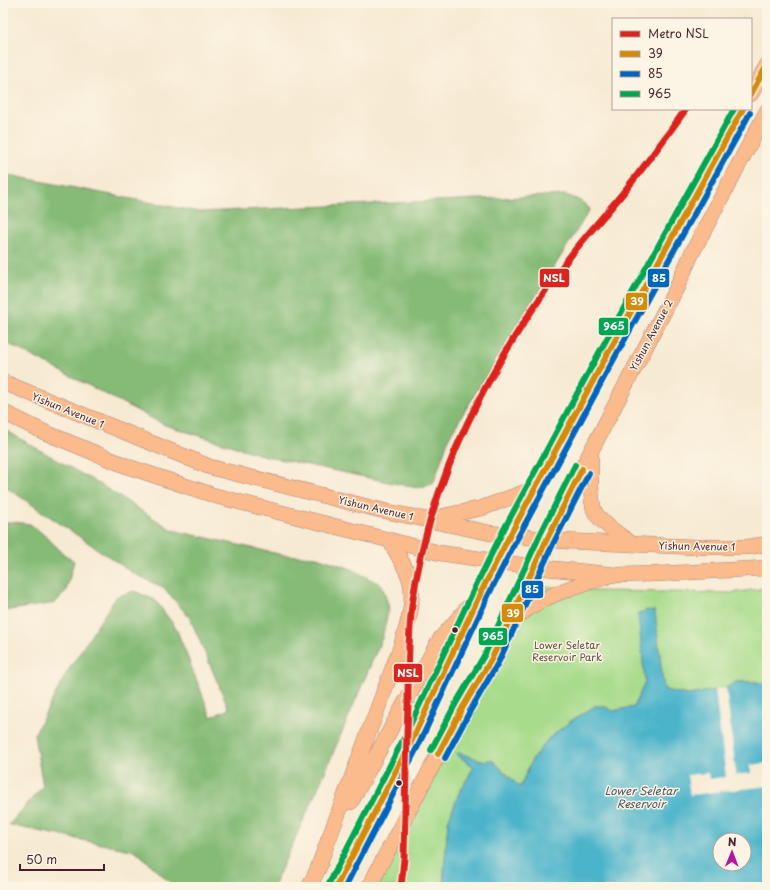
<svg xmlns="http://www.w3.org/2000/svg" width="770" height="890" font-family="'Playpen Sans',sans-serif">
<rect width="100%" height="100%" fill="#fcf5e5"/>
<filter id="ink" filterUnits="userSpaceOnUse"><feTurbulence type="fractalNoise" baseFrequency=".025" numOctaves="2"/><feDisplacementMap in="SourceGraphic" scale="8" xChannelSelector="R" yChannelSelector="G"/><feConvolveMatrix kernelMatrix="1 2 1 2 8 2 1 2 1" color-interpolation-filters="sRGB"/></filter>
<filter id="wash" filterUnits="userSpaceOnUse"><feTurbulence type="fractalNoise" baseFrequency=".012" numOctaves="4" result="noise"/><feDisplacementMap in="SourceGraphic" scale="16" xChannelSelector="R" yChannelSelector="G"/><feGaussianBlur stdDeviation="0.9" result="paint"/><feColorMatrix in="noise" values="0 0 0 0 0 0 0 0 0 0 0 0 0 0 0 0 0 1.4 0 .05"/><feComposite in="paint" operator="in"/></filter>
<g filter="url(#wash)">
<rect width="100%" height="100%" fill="#f7ead3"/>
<path fill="#a8db8b" stroke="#797d5b" d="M532,585L594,591L731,593L767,588V683L754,682H736L726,688L688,695L665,690L645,682L634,707L613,711L604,707L595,706L571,721L548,739L532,760L520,787L492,760L485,762L459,753L457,755L474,767L459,793L448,822L443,887H377Z"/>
<g fill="#86bb77" stroke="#686d51">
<path d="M3,174L199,212L566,195L581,201L590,209L450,435L433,484L417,488L265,456L165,425L3,341Z"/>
<path d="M3,429L101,485L172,530L283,555L317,557L349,568L382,585L389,608L382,638L322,779L273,887H175L136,851L9,825L43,786L34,735L66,674L116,597L134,591L155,600L176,628L211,717L229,709L190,618L164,588L133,573L3,485Z"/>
<path d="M13,522L30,524L43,534L65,555L74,561L66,591L55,603L3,611V525L6,523Z"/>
</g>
<path fill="#4cb4ca" stroke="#4b6a7a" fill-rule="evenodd" d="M647,610L655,611L663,682L665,690L688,695L726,688L736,682H754L767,683V887H443L448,822L459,793L474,767L456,754L459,753L485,762L487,760H492L520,787L532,760L548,739L571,721L595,706H604L613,711L634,707L645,682L638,614ZM720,840H744V864H720Z"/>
<path fill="#f7ead3" d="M726,688L736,775L751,773V765L767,763V786L690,795L687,775L708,773L709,779L726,777L715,689Z"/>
</g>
<g filter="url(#ink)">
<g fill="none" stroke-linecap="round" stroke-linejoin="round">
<defs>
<g id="primary">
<path d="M751,94L767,65"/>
<path d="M3,382L210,467L380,510L490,533L563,541L695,547H748L767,544"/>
<path d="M3,412L44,432L129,467L216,496L440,553L535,567L617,575L657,574L767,568"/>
<path d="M591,453C591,467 589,503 596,514C605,526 620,535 632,544"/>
<path d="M434,518L482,508L536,488"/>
<path d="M510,623C517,618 524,611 532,606C555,592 581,584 606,577"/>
<path d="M351,802L436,646L441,638L469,606"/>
<path d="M316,873L401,646C407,626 414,606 411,585C409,570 397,555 390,541"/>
<path d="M309,887L321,863"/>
<path d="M336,887L412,740L482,590L510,535L607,355L743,109"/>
<path d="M369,887L463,707L492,658L535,567L547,539L591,451L677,287L692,253L767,111"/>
</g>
</defs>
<use href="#primary" stroke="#a0847f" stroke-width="16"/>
<use href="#primary" stroke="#fbbb8c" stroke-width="15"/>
<defs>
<g id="bus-1">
<path d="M751,94L767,65"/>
<path d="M438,754L463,707L492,658L547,539L582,469"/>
<path d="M336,887L412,740L482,590L510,535L607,355L743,109"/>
</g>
<g id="bus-2">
<path d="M445,758L470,711L499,661L554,542L589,473"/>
<path d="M345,887L419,744L489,594L517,539L614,359L750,113"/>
</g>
<g id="bus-3">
<path d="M431,750L456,703L485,654L540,535L575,465"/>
<path d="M329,883L405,736L475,587L503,531L600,351L734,109"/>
</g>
</defs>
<use href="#bus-1" stroke="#fcf5e5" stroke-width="9"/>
<use href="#bus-2" stroke="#fcf5e5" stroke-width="9"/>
<use href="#bus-3" stroke="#fcf5e5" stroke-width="9"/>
<use href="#bus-1" stroke="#d48b09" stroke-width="6"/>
<use href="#bus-2" stroke="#0065bd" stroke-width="6"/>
<use href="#bus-3" stroke="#00a651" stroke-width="6"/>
<defs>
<path id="metro-1" d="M401,887L404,859C405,808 406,756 408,705C408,672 408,638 412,605C429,478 490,365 565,263C586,235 610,210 631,183C650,159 668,134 686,109"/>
</defs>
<use href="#metro-1" stroke="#fcf5e5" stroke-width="10"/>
<use href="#metro-1" stroke="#dc241f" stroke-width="7"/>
</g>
</g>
<g fill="#4a1f2b" stroke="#fcf5e5" stroke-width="1.5">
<circle cx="455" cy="630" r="3.5"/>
<circle cx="399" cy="783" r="3.5"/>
</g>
<g text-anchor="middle" stroke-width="3" stroke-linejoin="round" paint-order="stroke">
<g font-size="10" fill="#4a1f2b" stroke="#fcf5e5">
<text transform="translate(651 335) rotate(-62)" y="4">Yishun Avenue 2</text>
<text transform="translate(68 410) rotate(22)" y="4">Yishun Avenue 1</text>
<text transform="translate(376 508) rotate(13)" y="4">Yishun Avenue 1</text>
<text transform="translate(697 546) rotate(1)" y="4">Yishun Avenue 1</text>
</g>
<g font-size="10" fill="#624e43" stroke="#fcf5e5">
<text x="567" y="649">Lower Seletar<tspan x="567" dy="12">Reservoir Park</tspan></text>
</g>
<g font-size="11" font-style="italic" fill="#4b5363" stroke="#fcf5e5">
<text x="641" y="795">Lower Seletar<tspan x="641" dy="13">Reservoir</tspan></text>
</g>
</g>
<g stroke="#fcf5e5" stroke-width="1.5">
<rect x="647" y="268" width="23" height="20" rx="4" fill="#0065bd"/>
<rect x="539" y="268" width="31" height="20" rx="4" fill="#dc241f"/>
<rect x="625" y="292" width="23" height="19" rx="4" fill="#d48b09"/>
<rect x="598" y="317" width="31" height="19" rx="4" fill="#00a651"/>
<rect x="521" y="580" width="23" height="19" rx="4" fill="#0065bd"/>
<rect x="501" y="603" width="23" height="20" rx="4" fill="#d48b09"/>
<rect x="478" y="627" width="30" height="19" rx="4" fill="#00a651"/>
<rect x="393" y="663" width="30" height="20" rx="4" fill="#dc241f"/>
</g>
<g font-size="11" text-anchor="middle" font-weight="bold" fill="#fff">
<text x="659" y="282">85</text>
<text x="554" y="282">NSL</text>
<text x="637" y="305">39</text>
<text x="614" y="330">965</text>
<text x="532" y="593">85</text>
<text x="513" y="617">39</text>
<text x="493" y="640">965</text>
<text x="408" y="677">NSL</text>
</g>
<rect width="770" height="890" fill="none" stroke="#fcf5e5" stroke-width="16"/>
<rect x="612" y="18" width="140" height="92" fill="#fcf5e5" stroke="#b59f9b"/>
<rect x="620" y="31" width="20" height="6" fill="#dc241f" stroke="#b59f9b"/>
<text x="648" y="38" font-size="12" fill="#4a1f2b">Metro NSL</text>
<rect x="620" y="51" width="20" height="6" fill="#d48b09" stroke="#b59f9b"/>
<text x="648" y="58" font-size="12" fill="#4a1f2b">39</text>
<rect x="620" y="71" width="20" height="6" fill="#0065bd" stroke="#b59f9b"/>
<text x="648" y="78" font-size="12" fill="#4a1f2b">85</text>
<rect x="620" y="91" width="20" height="6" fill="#00a651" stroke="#b59f9b"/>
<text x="648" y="98" font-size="12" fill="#4a1f2b">965</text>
<g transform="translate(732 852) rotate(1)"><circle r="19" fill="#fcf5e5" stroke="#b59f9b"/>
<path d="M0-3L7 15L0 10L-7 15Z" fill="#b5179e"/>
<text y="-6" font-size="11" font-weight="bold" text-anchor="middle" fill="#4a1f2b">N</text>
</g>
<path d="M20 864v6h84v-6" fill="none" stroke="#4a1f2b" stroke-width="2"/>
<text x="26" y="864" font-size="12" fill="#4a1f2b" stroke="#fcf5e5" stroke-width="3" paint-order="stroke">50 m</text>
</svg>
